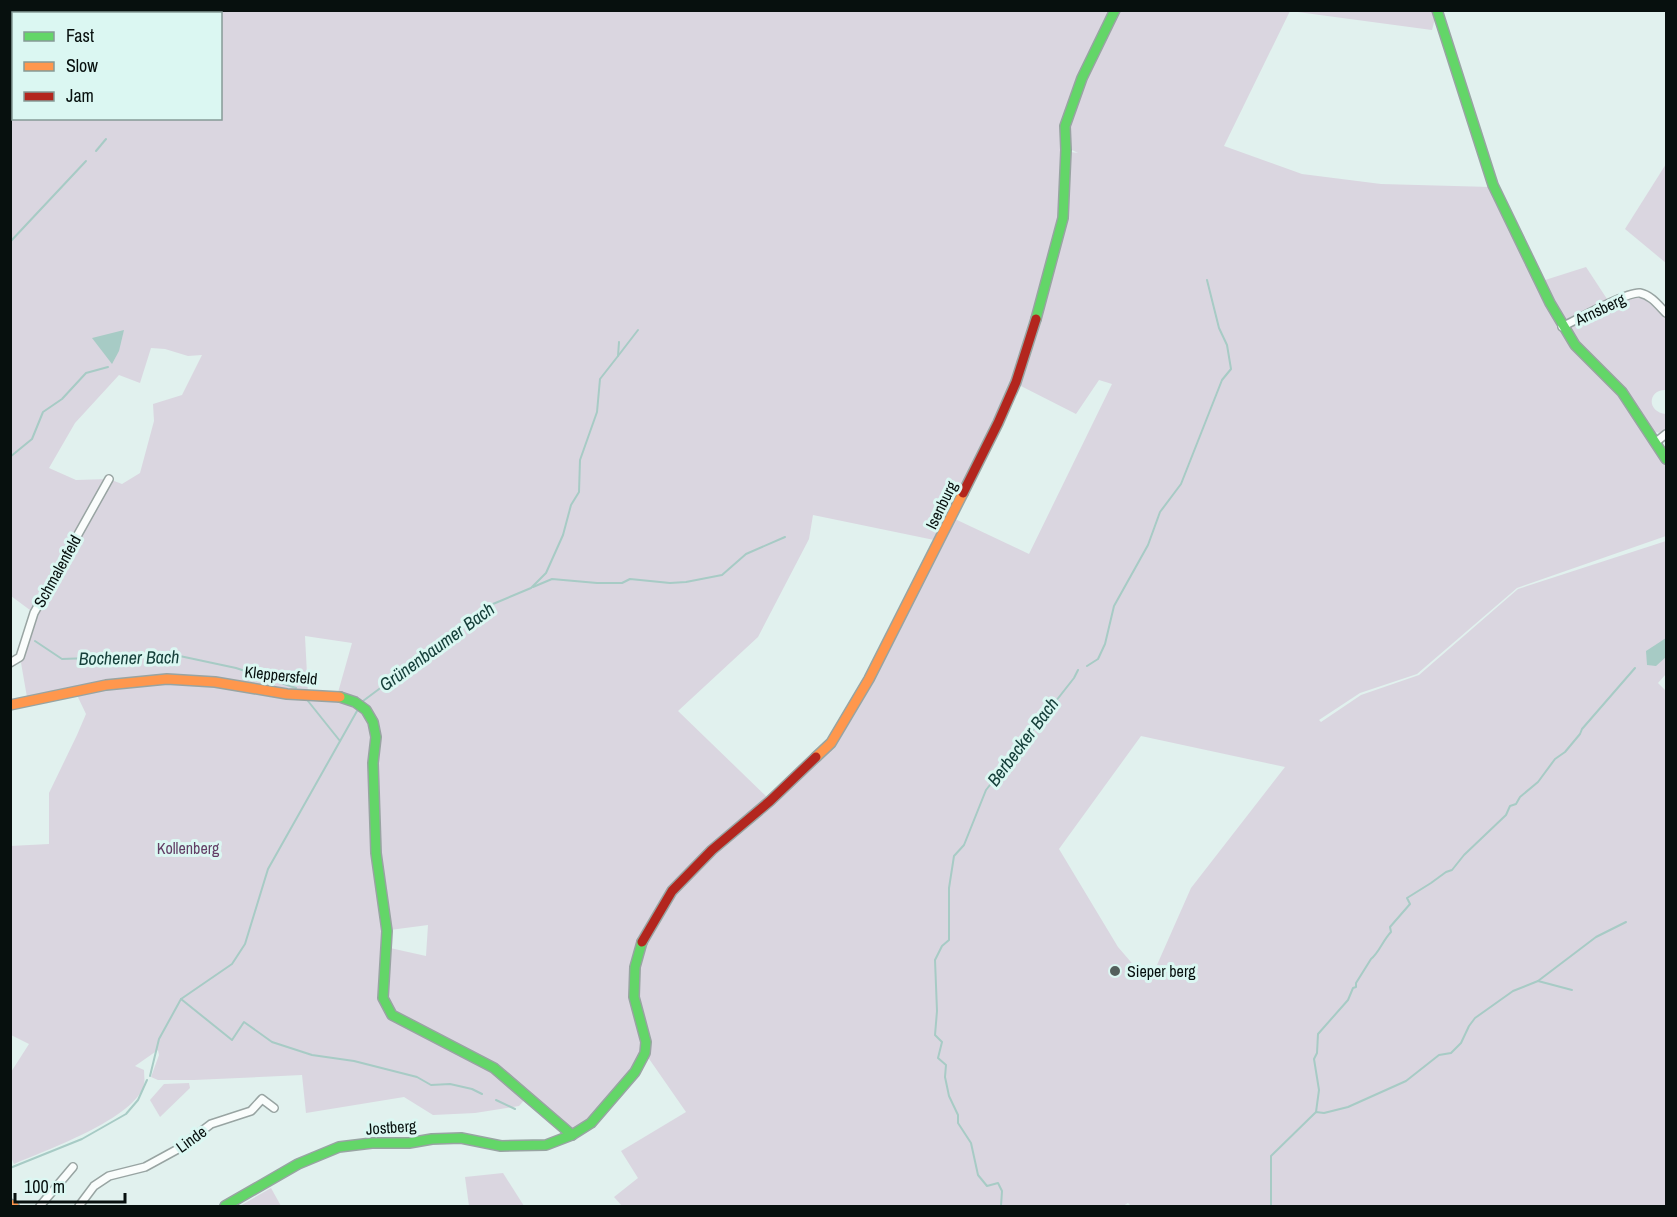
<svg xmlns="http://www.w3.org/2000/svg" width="1677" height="1217" font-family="'Archivo Narrow',sans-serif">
<rect width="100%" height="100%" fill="#e1f1ee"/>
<g fill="#dad6e0" fill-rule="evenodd">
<path d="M11,11H1110L1065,111L1060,127L1063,151L1078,153L1070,149C1070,142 1068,134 1069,126C1072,94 1104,40 1119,11H1437L1432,30L1290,11L1224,146L1302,174L1381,184L1491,187L1559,326L1620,394L1666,464V536L1517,588L1417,674L1360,693L1319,720L1321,722L1361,695L1419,675L1518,589L1666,541V674L1658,683L1666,691V1206H1131L1128,1203L1123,1206H622L614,1197L638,1178L621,1151L686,1112L645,1053L591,1123L572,1135L527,1097L519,1106L475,1113L433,1115L404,1097L306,1113L302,1075L194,1080H158L151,1077L159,1055L158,1050L135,1066L144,1070C144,1075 145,1080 144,1084C137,1118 44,1151 14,1164L10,1155L11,1072L29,1044L11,1035L10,846L49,844V793L77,735L86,714L76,693L28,703L20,657L34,613L11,596ZM14,14H220V118H14ZM151,348L165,349L188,356L202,355L182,395L153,404L154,421L140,473L122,484L109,479L76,480L49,468L75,423L119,375L140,383ZM1099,380L1112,384L1029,554L955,519L1013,382L1076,414ZM813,515L939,541L831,743L770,800L678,711L758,637L809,539ZM305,636L352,643L337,696L308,694ZM1141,736L1285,767L1191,888L1149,983L1118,947L1059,849ZM428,925L426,956L390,948V930Z"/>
<path d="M1666,164V263L1625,229Z"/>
<path d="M1586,267L1609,302L1566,321H1564L1542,281Z"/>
<path d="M1630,297C1647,296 1655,304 1666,315V390C1648,389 1646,412 1666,414V431L1662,433L1654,432L1583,349L1569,327Z"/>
<path d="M189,1083L190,1088L160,1117L150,1100L164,1084Z"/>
<path d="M503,1173L524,1206H469L465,1177Z"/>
<path d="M271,1188L281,1206H240Z"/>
</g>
<g fill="#a7cbc5">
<path d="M124,330L119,351L112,364L92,338Z"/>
<path d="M1666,638V657L1656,666L1647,665L1646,651Z"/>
</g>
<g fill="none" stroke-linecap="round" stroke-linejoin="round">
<g stroke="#a7cbc5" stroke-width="2">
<path d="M96,151L106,139"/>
<path d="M10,242L86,161"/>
<path d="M618,356L638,330"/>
<path d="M10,457L32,439L43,412L62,399L86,373L108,367"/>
<path d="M533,587L552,579L597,583H622L630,579L670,583L686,582L722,575L746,554L785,537"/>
<path d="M35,641L62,659L175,655L236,668L296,688"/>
<path d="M1087,666L1098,659L1105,644L1114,606L1148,545L1160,512L1181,484L1222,380L1231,369L1227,345L1219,328L1207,280"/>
<path d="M308,701L340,741"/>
<path d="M363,701L493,604L531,588L546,573L563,535L571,505L579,492L580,460L597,412L600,379L618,356L619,342"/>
<path d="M1538,981L1572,990"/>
<path d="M181,999L232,1040L244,1022L272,1042L312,1055L354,1061L417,1077L431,1085L450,1084L472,1089L482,1094"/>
<path d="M150,1076L159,1039L181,999L232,964L245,944L268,869L357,711"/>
<path d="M496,1100L515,1109"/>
<path d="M1316,1112L1319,1090L1314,1059L1317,1053L1318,1034L1348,1000L1353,988L1356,987V983L1371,959C1379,953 1383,940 1391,932L1390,927L1410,904L1407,898L1431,883L1446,872L1452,870L1464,855L1506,815L1510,806L1516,804L1520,797L1538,782L1555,759L1565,752L1580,734L1582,729L1635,668"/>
<path d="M10,1168L82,1139L126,1114L138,1100L147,1080"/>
<path d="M1001,1206L1002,1191L998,1183L987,1186L978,1175L971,1143L958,1123V1115L949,1096L945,1077L946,1065L938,1058L942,1042L935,1035L937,1011L935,960L942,946L949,940V888L954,856L964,845L986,790L1074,678L1078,670"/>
<path d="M1271,1206V1156L1316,1112L1324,1113L1348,1107L1406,1081L1439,1055L1451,1053L1461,1043L1469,1026L1475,1018L1513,991L1538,981L1596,937L1626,922"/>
</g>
<defs>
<g id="street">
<path d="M10,101L14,99"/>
<path d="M1562,327C1576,320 1628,291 1640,293C1651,295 1659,306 1666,313"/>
<path d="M1656,442L1666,434"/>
<path d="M10,663L20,657L34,613L109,479"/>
<path d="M40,1206L73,1167"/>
<path d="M79,1206L94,1186L109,1176L145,1167L178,1149L211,1124L251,1111L262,1099L274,1108"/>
</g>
<g id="fast">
<path d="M1437,10L1493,185L1550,303L1575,345L1622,392L1666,459"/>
<path d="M1036,319L1063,218L1066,150L1065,126L1082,78L1115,10"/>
<path d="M340,697L355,702L366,710L373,722L376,737L373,763L376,853L387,931L383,998L392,1015L494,1068L572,1135"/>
<path d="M225,1206L298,1164L339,1147L372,1143H409L432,1139L461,1138L501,1146L546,1145L572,1135L591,1123L635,1072L645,1053L646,1042L634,997L635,967L642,942"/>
</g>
<g id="slow">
<path d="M10,705L106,685L167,679L215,682L287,694L340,697"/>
<path d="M816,757L831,743L869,679L963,493"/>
<path d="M10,1204L14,1206"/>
</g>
<g id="jam">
<path d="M963,493L998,423L1016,382L1036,319"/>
<path d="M642,942L672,891L712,850L770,801L816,757"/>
</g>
</defs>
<use href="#street" stroke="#98a4a2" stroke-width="10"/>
<use href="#fast" stroke="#98a4a2" stroke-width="12"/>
<use href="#slow" stroke="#98a4a2" stroke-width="12"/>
<use href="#jam" stroke="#98a4a2" stroke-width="12"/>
<use href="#street" stroke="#fafdfc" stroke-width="7"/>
<use href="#fast" stroke="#63d668" stroke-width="9"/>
<use href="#slow" stroke="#ff974d" stroke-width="9"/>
<use href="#jam" stroke="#b3261e" stroke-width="9"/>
</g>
<circle fill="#535f5c" stroke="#dbf7f2" stroke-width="2" cx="1115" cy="971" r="6"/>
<g text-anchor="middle" stroke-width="6" stroke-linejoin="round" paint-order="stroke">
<g font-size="16" fill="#07100e" stroke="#dbf7f2">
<text transform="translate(1600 309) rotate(-25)" y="6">Arnsberg</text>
<text transform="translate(941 505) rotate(-64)" y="6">Isenburg</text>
<text transform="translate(57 571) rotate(-61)" y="6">Schmalenfeld</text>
<text transform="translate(281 675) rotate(6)" y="6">Kleppersfeld</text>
<text transform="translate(391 1127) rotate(-4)" y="6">Jostberg</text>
<text transform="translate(191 1139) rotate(-36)" y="6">Linde</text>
</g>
<g font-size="16" fill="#623e65" stroke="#dbf7f2">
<text x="188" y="854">Kollenberg</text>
</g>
<g font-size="16" fill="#07100e" stroke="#dbf7f2" text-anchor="start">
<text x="1127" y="977">Sieper berg</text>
</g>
<g font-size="18" font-style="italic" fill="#16403b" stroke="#dbf7f2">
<text transform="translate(437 647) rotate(-36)" y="6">Grünenbaumer Bach</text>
<text transform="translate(129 658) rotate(-1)" y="6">Bochener Bach</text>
<text transform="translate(1023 742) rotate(-53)" y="6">Berbecker Bach</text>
</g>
</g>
<rect width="1677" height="1217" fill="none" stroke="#07100e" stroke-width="24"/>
<rect x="12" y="12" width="210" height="108" fill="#dbf7f2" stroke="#869b97" stroke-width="1.5"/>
<rect x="24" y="32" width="30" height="9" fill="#63d668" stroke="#869b97" stroke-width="1.5"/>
<text x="66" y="42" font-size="18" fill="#07100e">Fast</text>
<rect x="24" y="62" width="30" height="9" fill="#ff974d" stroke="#869b97" stroke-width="1.5"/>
<text x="66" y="72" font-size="18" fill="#07100e">Slow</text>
<rect x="24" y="92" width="30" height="9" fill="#b3261e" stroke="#869b97" stroke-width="1.5"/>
<text x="66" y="102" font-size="18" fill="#07100e">Jam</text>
<path d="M15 1193v9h110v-9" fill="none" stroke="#07100e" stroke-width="3"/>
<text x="24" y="1193" font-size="18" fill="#07100e" stroke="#dbf7f2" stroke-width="4.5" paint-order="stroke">100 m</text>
</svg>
